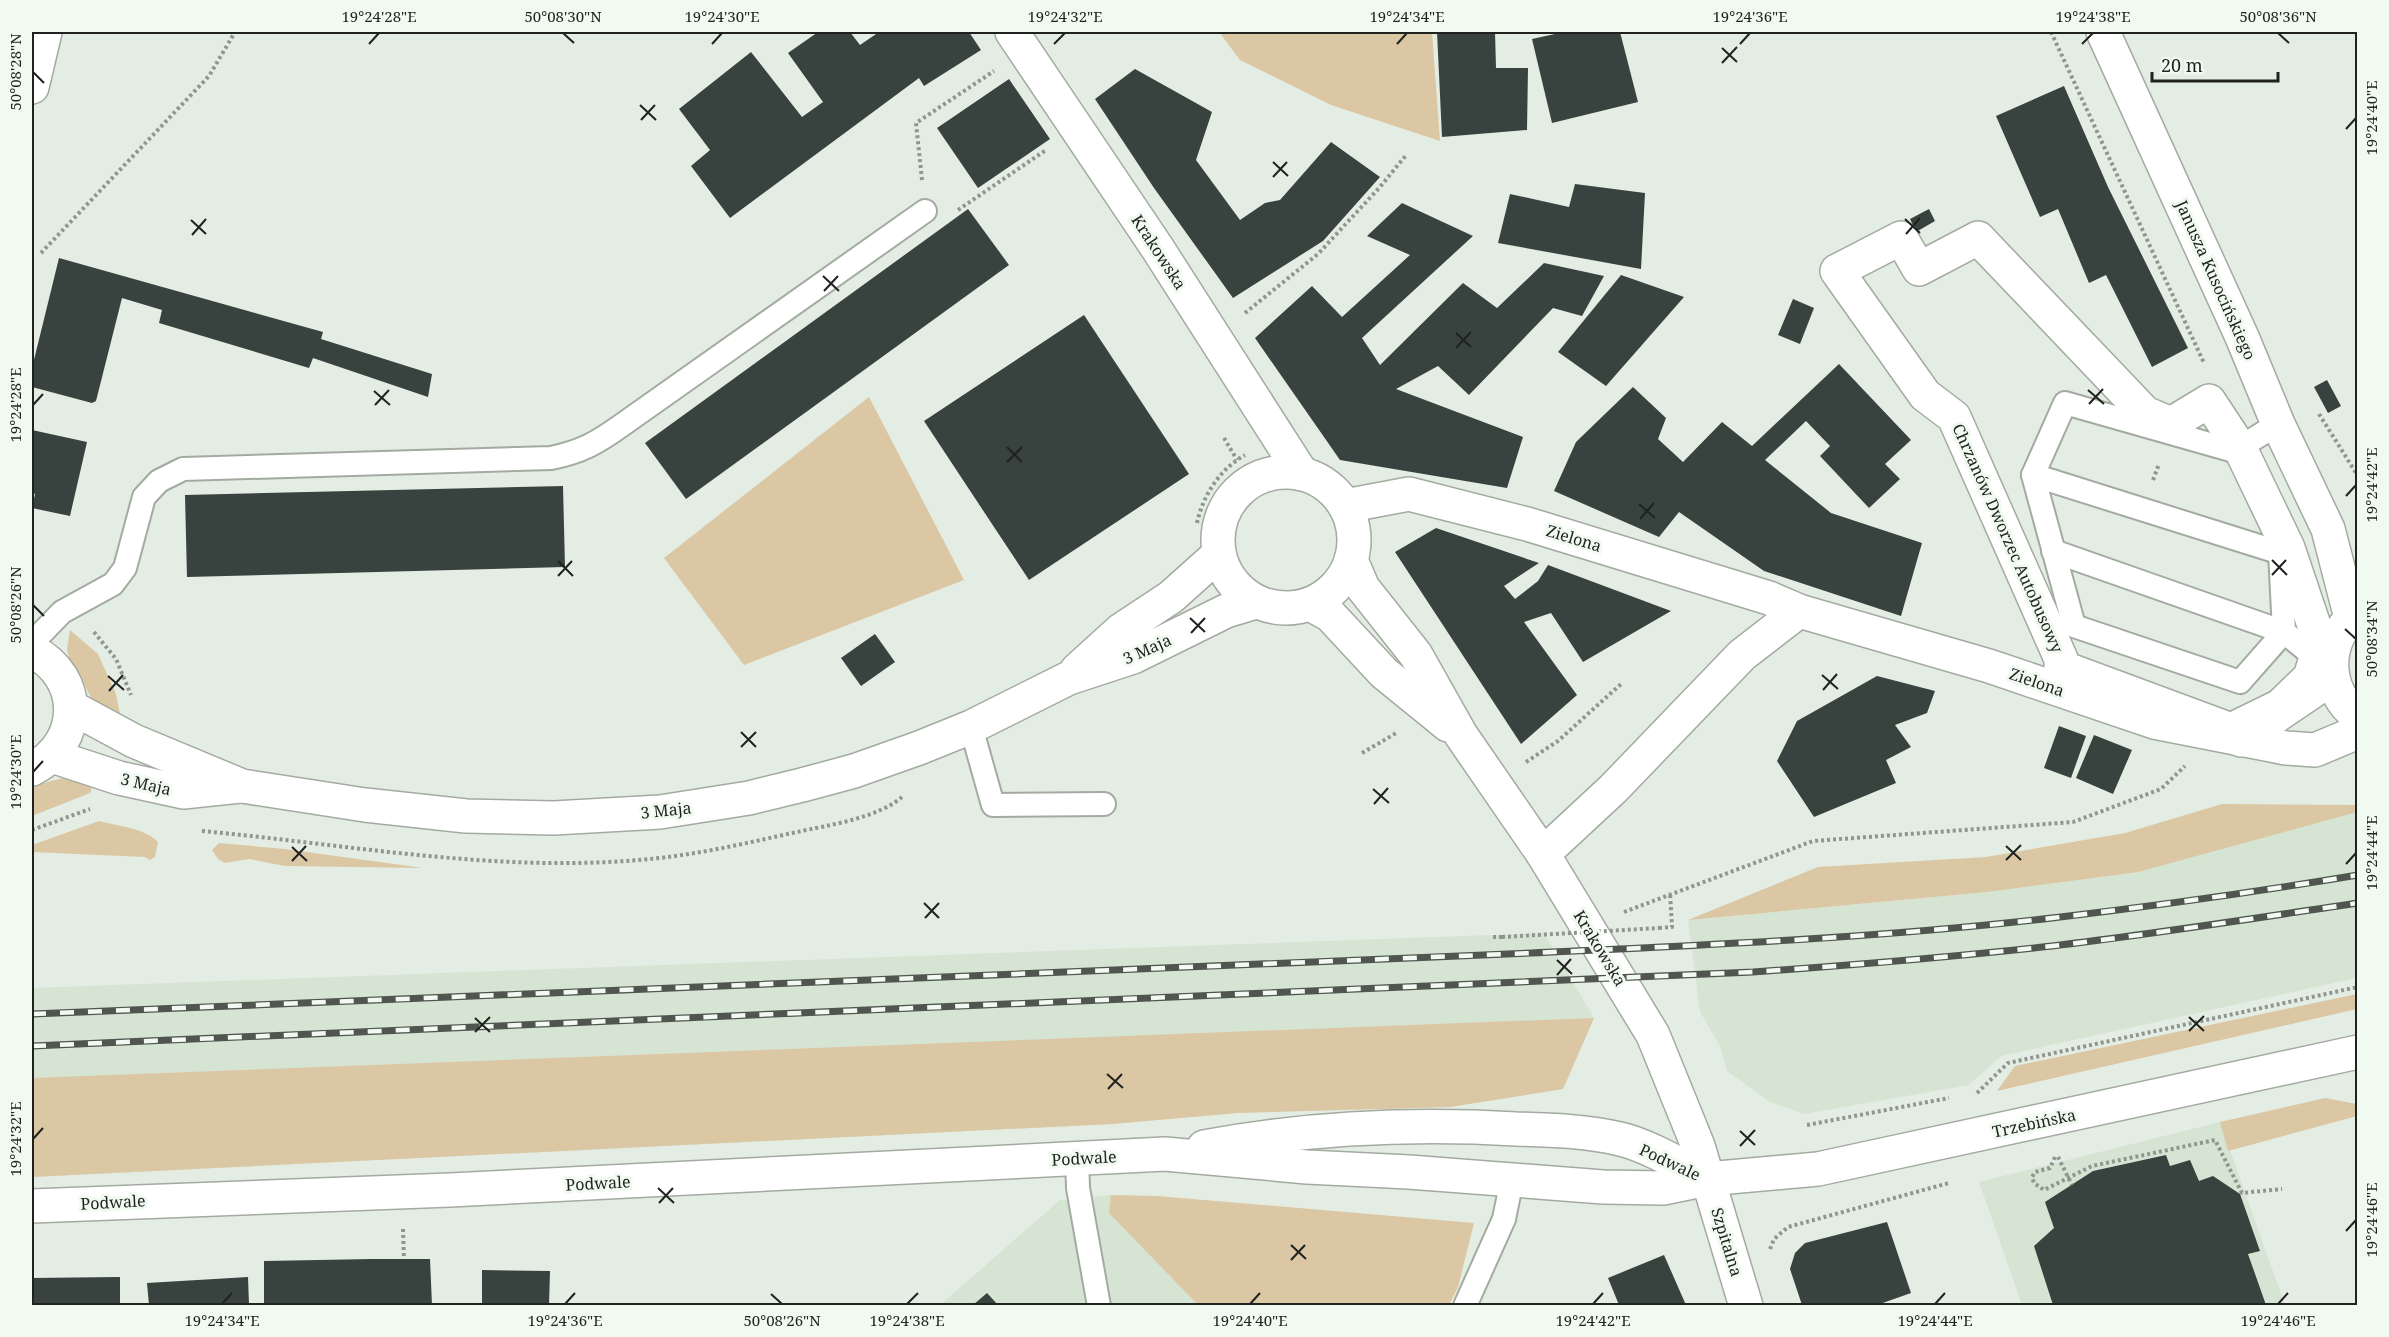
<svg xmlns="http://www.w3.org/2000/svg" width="2389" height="1337" font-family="'Noto Serif',serif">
<rect width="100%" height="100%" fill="#e4ede3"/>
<g fill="#d6e4d4">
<path d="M2357,812V978L2001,1056L1969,1085L1804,1114L1770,1102L1727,1071L1720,1046L1700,1012L1688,920L1987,892Z"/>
<path d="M1544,933L1594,1018L1563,1089L1450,1107L1238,1113L1112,1124L32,1177V988Z"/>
<path d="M2220,1122L2285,1305H2022L1979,1182Z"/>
<path d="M1111,1195L1110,1213L1198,1305L939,1306L1060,1200Z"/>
</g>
<g fill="#dbc7a3">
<path d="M1219,32H1432L1440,141L1331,105L1240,60Z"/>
<path d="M869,397L964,580L744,665L664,558Z"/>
<path d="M70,630L98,654L116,694L120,714L117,723L93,702L78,671L69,659L67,649Z"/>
<path d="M63,778L93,784L90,793L32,816V786Z"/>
<path d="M2222,804L2357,805V812L2138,872L1987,892L1688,920L1818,867L1986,857L2125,833Z"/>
<path d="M99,821C117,826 145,828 158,842L155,857L150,860L145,857L32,852V845Z"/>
<path d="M219,843L285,849L423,868L285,866L249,859L225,863L218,859L212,850Z"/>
<path d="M2357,994V1009L1997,1091L2015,1066Z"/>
<path d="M1594,1018L1563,1089L1450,1107L1238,1113L1112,1124L32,1177V1078Z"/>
<path d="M2325,1098L2357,1104V1116L2228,1151L2220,1122Z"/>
<path d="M1111,1195L1157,1196L1474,1223L1458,1287L1449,1305H1198L1109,1213Z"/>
</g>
<g fill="#38433f">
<path d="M818,32H850L860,45L879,32H969L981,50L924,86L919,78L730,218L691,166L710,150L679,109L751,52L802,117L823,102L788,53Z"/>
<path d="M1437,32H1495L1496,68H1528L1527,130L1442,137Z"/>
<path d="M1564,32H1620L1638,102L1552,123L1532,39Z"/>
<path d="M1135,69L1212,112L1196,160L1240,220L1265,203L1280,200L1331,142L1380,177L1323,241L1233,298L1154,188L1095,99Z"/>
<path d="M1009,79L1050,139L978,188L937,128Z"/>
<path d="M2064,86L2108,187L2188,348L2152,367L2106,275L2089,283L2058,209L2040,217L1996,116Z"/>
<path d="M1575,184L1645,193L1641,269L1498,243L1510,194L1569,207Z"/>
<path d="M1402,203L1473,236L1362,338L1380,365L1463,283L1497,308L1544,263L1604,276L1582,316L1553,308L1469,395L1438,366L1396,389L1523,437L1507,488L1340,460L1255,338L1312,286L1342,317L1410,255L1367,236Z"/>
<path d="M968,209L1009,265L686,499L645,443Z"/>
<path d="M1929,209L1935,221L1916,232L1910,219Z"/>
<path d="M59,258L323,332L321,339L432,374L428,397L313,358L309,368L159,323L162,310L122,298L96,401L92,403L32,387V368Z"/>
<path d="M1621,275L1684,297L1606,386L1558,352Z"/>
<path d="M1793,299L1814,308L1800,344L1778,335Z"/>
<path d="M1084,315L1189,474L1029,580L924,421Z"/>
<path d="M1839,364L1911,440L1885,464L1900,479L1869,508L1820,456L1830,446L1806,421L1765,460L1831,513L1922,543L1901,616L1764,571L1679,512L1659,537L1554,491L1576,442L1633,387L1666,418L1658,439L1683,462L1722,422L1752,446Z"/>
<path d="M2327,380L2341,406L2328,413L2314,387Z"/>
<path d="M32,430L87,442L70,516L32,508L35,494L32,493Z"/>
<path d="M563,486L565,567L187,577L185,495Z"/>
<path d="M1436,528L1539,563L1504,586L1515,599L1538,581L1548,565L1671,611L1583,662L1551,613L1524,622L1577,695L1521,744L1395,552Z"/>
<path d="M875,634L895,662L861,686L841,658Z"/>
<path d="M1877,676L1935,691L1927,713L1895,725L1911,747L1886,760L1896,783L1814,817L1777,761L1797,721Z"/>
<path d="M2059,726L2086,736L2071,778L2044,768Z"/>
<path d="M2094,735L2132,750L2113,794L2076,778Z"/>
<path d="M2166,1155L2170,1166L2190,1160L2199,1181L2213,1176L2240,1194L2260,1251L2248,1254L2266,1305H2053L2034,1246L2054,1228L2045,1202L2093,1171Z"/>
<path d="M1887,1222L1911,1293L1877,1305H1802L1790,1269L1795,1253L1805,1243Z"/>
<path d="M1664,1255L1686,1305H1619L1608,1278Z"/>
<path d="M372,1259H430L432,1305H264V1261Z"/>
<path d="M482,1270L550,1271L549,1305H482Z"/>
<path d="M120,1277V1305H32V1278Z"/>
<path d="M248,1277L249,1305H149L147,1283Z"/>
<path d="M987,1293L998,1305H973Z"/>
</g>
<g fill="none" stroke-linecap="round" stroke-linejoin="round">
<defs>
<g id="service">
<path d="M2278,424L2234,451L2065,403L2033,475L2074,626L2240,682L2284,632L2280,552"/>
<path d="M2033,475L2281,553"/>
<path d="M2053,551L2284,632L2316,658L2327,657"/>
<path d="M32,643L62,612L113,584L125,568L144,497L159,481L183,469L551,458C581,452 597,443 622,425L925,211"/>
<path d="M971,727L993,805L1104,804"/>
<path d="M1077,1158L1078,1188L1099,1306"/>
<path d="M1465,1306L1504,1219L1512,1180"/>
</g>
<path id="pedestrian" d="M1901,238L1919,269L1978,238L2145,413L2171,424L2209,401L2240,448L2288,548L2319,640L2316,658L2310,677L2280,706L2231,730L2061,667V659L1954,417L1925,395L1837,271Z"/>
<g id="minor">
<path d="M2103,32L2242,337L2278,424L2328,529L2351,618"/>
<path d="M32,87L45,32"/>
<path d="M1345,506L1409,494L1527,524L1769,598L1799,611L1989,666L2154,722L2286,748L2315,750L2358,732"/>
<path d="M2358,614C2322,637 2324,693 2358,716"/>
<path d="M32,651C84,677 83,743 32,769"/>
<path d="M1077,670L1121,630L1171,597L1219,554"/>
<path d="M71,707L134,741L242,786L365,805L466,816L554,818L660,812L749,798L802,785L854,771L919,748L971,727L1069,678L1133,657L1226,611L1256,602"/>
<path d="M2241,740L2332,678"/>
<path d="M52,756L119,778L183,792L240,786"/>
<path d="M1543,854L1613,789L1742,655L1799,611"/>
</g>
<g id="tertiary">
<path d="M1012,32L1158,249L1302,474"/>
<circle cx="1286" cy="540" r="68"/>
<path d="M1351,560L1363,588L1416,655L1461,735L1543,854L1653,1035L1698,1146L1746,1306"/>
<path d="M1310,604L1330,615L1384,673L1448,725"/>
<path d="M1204,1147C1306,1128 1412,1123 1516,1129C1551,1130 1587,1131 1620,1139C1647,1145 1682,1166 1707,1179"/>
<path d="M32,1206L450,1190L1165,1154L1307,1167L1409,1172L1603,1187L1663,1188L1707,1179L1818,1169L2358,1052"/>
</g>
</defs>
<use href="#service" stroke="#a3aba1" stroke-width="26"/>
<use href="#pedestrian" stroke="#a3aba1" stroke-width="36"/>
<use href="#minor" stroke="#a3aba1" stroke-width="36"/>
<use href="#tertiary" stroke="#a3aba1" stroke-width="36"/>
<g stroke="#90968f" stroke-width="4" stroke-dasharray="3 3" stroke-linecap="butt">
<path d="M2051,32L2204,363"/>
<path d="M922,180L916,123L994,71"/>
<path d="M958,210L1046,150"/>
<path d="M41,253L209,76L235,32"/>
<path d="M1245,313L1318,254L1380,187L1407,154"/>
<path d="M2319,414L2358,476"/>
<path d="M1224,438L1237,460"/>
<path d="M2153,480L2159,464"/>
<path d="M1197,523C1203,495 1220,469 1245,455"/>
<path d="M94,632L116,659L131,695"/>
<path d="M1362,753L1398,732"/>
<path d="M1526,762L1558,741L1621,684"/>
<path d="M32,830L90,809"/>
<path d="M202,831C353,845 506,875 659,858C705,853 751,842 797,832C829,825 879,818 903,796"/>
<path d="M1624,912L1813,841L2073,822L2161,789L2185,766"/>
<path d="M1659,928L1672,927L1670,893"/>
<path d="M1493,937H1502"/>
<path d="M1977,1093L2008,1063L2358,987"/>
<path d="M1807,1125L1949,1098"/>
<path d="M2055,1157L2050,1168L2035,1172L2032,1177L2034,1183L2044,1190L2092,1166L2215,1140L2242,1193L2282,1189"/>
<path d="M2058,1157L2072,1185"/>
<path d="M403,1229L404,1259"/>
<path d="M1770,1249L1774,1239L1788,1227L1949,1183"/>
</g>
<use href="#service" stroke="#fff" stroke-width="22"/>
<use href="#pedestrian" stroke="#fff" stroke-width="33"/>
<use href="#minor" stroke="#fff" stroke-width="33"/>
<use href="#tertiary" stroke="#fff" stroke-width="33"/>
<defs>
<g id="rail">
<path d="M32,1014L1532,953C1706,945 1880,938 2052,918C2154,906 2256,892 2358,875"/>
<path d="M32,1046L1753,972C1853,965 1952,957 2052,946C2154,934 2256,918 2358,903"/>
</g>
</defs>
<use href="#rail" stroke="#505550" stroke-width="7"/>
<use href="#rail" stroke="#f1faf0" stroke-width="4.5" stroke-dasharray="14" stroke-linecap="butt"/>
<path stroke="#90968f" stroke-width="4" stroke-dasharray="3 3" stroke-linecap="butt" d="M1502,937L1659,928"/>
</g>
<path fill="none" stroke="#1f221f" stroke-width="2" d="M563,33L574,43M2278,33L2289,43M369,44L379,33M712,44L722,33M1054,44L1065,33M1397,44L1407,33M1740,44L1750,33M2082,44L2093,33M1722,48L1737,62M1722,63L1737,47M33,72L44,83M640,105L656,120M641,120L655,105M2346,129L2356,118M1273,162L1288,176M1273,177L1287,162M1905,219L1920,233M191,220L206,234M1906,234L1920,218M192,235L206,219M823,276L839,291M824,291L838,276M1456,333L1471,347M1456,348L1471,332M2088,390L2104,404M374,391L390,405M2089,404L2103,389M33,405L43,394M375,405L389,390M1007,447L1022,462M1007,462L1022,447M2346,496L2356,485M1639,504L1655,518M1640,519L1654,503M2272,560L2287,575M558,561L573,576M2272,575L2286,560M558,576L572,561M33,605L44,616M1190,618L1205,632M2345,629L2356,639M1191,633L1205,618M1822,675L1838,689M108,676L124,690M1823,690L1837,674M109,691L123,675M741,732L756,747M741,747L756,732M33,772L43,761M1373,789L1389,803M1374,804L1388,788M2006,846L2021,860M292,847L307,861M2006,860L2021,845M292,861L306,846M2346,864L2356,853M924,903L939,918M925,918L939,903M1557,960L1572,974M1557,975L1571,959M2189,1017L2204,1031M475,1018L490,1032M2189,1031L2204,1016M475,1032L490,1017M1107,1074L1123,1088M1108,1089L1122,1074M1740,1131L1755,1145M33,1139L43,1128M1740,1146L1755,1130M658,1188L674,1203M659,1203L673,1188M2346,1231L2356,1220M1291,1245L1306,1259M1291,1260L1305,1245M771,1294L782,1304M222,1304L232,1293M565,1304L575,1293M907,1304L918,1293M1250,1304L1260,1293M1593,1304L1603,1293M1935,1304L1945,1293M2278,1304L2288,1293"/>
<g text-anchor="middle" stroke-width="6" stroke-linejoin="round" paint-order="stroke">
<g font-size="16" fill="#1f221f" stroke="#f1faf0">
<text transform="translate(1159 252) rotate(57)" y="6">Krakowska</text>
<text transform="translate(2216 280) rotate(66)" y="6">Janusza Kusocińskiego</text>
<text transform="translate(1574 538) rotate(17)" y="6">Zielona</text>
<text transform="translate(2008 538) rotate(66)" y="6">Chrzanów Dworzec Autobusowy</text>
<text transform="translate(1147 649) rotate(-24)" y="6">3 Maja</text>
<text transform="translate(2037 682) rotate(19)" y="6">Zielona</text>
<text transform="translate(146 784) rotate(13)" y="6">3 Maja</text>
<text transform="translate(666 810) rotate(-6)" y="6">3 Maja</text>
<text transform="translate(1600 948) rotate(59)" y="6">Krakowska</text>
<text transform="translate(2034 1123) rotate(-12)" y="6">Trzebińska</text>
<text transform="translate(1084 1158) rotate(-3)" y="6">Podwale</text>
<text transform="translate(1670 1162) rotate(25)" y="6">Podwale</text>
<text transform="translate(598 1183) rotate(-3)" y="6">Podwale</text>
<text transform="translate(113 1202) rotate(-3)" y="6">Podwale</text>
<text transform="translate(1727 1242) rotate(73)" y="6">Szpitalna</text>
</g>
</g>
<rect width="2389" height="1337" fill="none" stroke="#f1faf0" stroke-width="66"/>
<path d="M2152 72v9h126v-9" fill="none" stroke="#1f221f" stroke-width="3"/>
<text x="2161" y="72" font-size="18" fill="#1f221f" stroke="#f1faf0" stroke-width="4.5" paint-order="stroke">20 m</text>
<rect x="33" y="33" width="2323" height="1271" fill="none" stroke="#1f221f" stroke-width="2"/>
<g font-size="15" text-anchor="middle" fill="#1f221f">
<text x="379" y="22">19°24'28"E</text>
<text x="563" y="22">50°08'30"N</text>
<text x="722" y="22">19°24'30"E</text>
<text x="1065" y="22">19°24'32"E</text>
<text x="1407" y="22">19°24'34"E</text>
<text x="1750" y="22">19°24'36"E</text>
<text x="2093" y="22">19°24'38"E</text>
<text x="2278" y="22">50°08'36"N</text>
<text transform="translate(16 72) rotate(-90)" y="5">50°08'28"N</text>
<text transform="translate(2372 118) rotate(-90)" y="5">19°24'40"E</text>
<text transform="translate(16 405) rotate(-90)" y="5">19°24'28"E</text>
<text transform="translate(2372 485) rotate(-90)" y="5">19°24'42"E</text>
<text transform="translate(16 605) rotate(-90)" y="5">50°08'26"N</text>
<text transform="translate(2372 639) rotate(-90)" y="5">50°08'34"N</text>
<text transform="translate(16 772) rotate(-90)" y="5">19°24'30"E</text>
<text transform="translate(2372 853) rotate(-90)" y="5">19°24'44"E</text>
<text transform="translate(16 1139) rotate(-90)" y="5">19°24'32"E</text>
<text transform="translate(2372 1220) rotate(-90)" y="5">19°24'46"E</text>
<text x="222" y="1326">19°24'34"E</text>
<text x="565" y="1326">19°24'36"E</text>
<text x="782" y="1326">50°08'26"N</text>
<text x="907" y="1326">19°24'38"E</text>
<text x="1250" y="1326">19°24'40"E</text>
<text x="1593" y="1326">19°24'42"E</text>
<text x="1935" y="1326">19°24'44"E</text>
<text x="2278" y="1326">19°24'46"E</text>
</g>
</svg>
